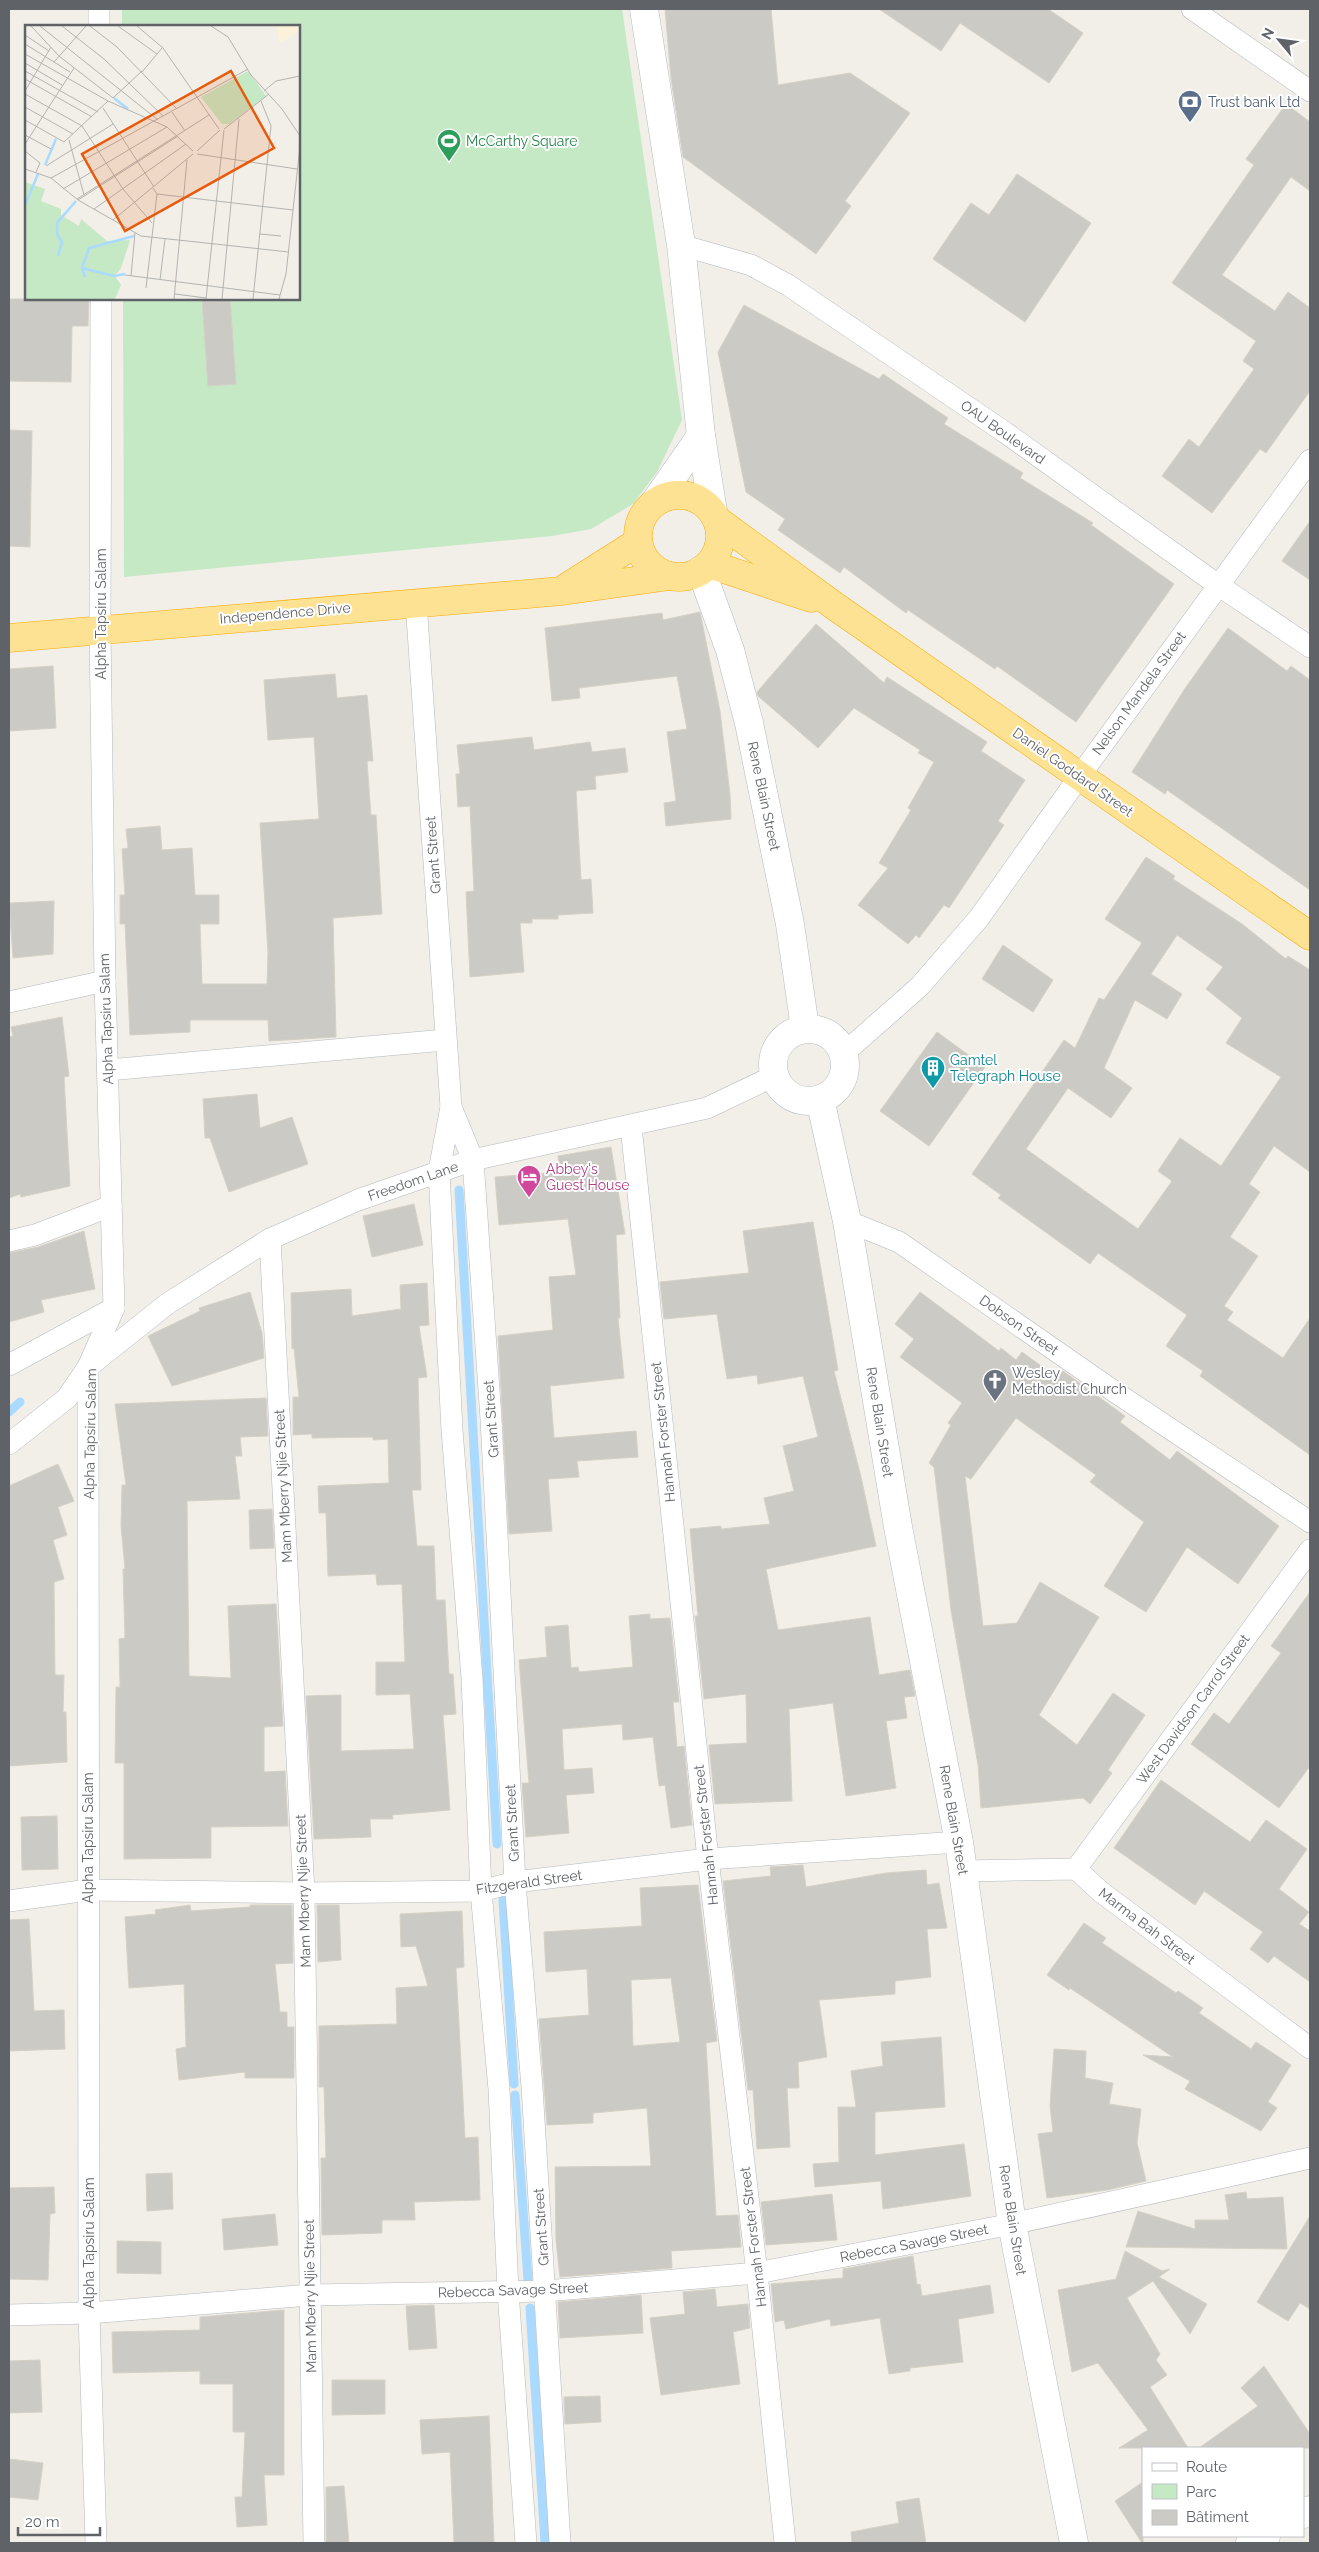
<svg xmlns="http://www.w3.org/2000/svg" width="1319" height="2552" font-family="Raleway,sans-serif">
<rect width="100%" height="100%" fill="#f1efe8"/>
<path fill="#c5e8c5" d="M122,9H622L682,420L657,472L633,504L591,529L552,536L124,577L123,299H299V26H122Z"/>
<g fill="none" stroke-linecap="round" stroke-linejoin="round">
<g stroke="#aadaff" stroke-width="9">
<path d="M459,1190L497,1844"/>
<path d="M9,1412L20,1402"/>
<path d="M503,1900L514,2084"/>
<path d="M515,2095L528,2280"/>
<path d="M530,2308L545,2543"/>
</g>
</g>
<g fill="#cccac5" stroke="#d6d1c6" fill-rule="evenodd">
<path d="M665,9H771L778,85L850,73L910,113L845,201L851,206L816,254L683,157L671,78Z"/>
<path d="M879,9H1048L1083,33L1049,83L960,23L941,51Z"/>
<path d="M1286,104L1310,122V191L1291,177L1222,275L1275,311L1288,292L1310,308V391L1266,453L1260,449L1212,513L1162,476L1189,439L1199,447L1254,369L1243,361L1256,341L1172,283L1254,165L1246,159Z"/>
<path d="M1017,174L1091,223L1025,322L933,259L971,203L989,215Z"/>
<path d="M9,299H89L88,326H72L71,382L9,381Z"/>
<path d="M202,299H230L236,384L208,386Z"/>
<path d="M744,305L879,379L883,374L948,418L944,424L1023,473L1020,478L1093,523L1091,525L1174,584L1076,722L997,666L995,669L908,610L906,613L844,567L840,573L778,530L785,519L746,492L718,352Z"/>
<path d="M9,430L32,431L30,547L9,546Z"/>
<path d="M1310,521V580L1282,561Z"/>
<path d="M700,612L720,711L730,794L731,819L666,826L664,803L676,801L667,732L687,729L677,676L579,688L580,698L552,701L545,628L662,613L663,620Z"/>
<path d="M816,624L884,683L887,677L987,742L981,751L1025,780L998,821L1004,825L949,908L944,905L919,938L916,935L908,944L858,905L888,868L879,863L911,810L908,808L934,762L918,753L920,750L854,708L818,748L758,696L757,692Z"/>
<path d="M1228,628L1287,671L1291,666L1310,680V890L1167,790L1165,794L1132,772L1184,690Z"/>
<path d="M53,666L56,728L9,731V669Z"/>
<path d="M335,674L337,698L367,695L373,761H367L371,815H376L382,914L333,918L336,1037L269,1041L268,1020H190V1032L130,1035L125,924H120V895H125L122,849L128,848L126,829L160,826L162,850L192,848L195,895H219V924H200L202,984H267L268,952L260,823L319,819L314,737L268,740L264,680Z"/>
<path d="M532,737L534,750L590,742L592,752L625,748L628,772L595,776L596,789L576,791L581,880L591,879L593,913L558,915V919H532V923H520L524,972L470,977L466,892L474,891L470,806L458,807L456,774H460L457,745Z"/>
<path d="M1146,857L1175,876L1173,879L1242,924L1286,959L1288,956L1310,970V1172L1274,1146L1249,1184L1260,1192L1230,1237L1258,1256L1224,1306L1233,1312L1227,1320L1283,1358L1310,1318V1455L1200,1376L1203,1371L1166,1346L1187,1315L1098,1253L1090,1264L998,1198L1001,1195L972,1174L1064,1040L1075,1048L1099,998L1104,1000L1142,943L1105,919ZM1177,935L1223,967L1206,989L1242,1018L1226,1043L1281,1077L1221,1166L1180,1138L1158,1171L1172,1181L1138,1229L1026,1149L1068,1088L1111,1118L1132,1088L1104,1068L1135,1000L1167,1019L1182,994L1151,974Z"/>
<path d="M54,901L53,954L13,958L9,903Z"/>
<path d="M1003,945L1053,980L1033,1012L982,979Z"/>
<path d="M62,1017L69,1076L64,1077L70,1186L21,1197L20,1194L9,1198V1037L13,1036L11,1027Z"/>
<path d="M937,1032L985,1067L929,1146L880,1111Z"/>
<path d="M257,1094L260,1128L292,1117L308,1164L229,1192L210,1138H205L203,1099Z"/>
<path d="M611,1147L625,1234L616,1235L620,1318H618L624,1378L550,1386L554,1438L636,1431L638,1457L577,1461L579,1477L548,1479L552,1531L509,1534L498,1336L553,1330L549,1277L576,1275L568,1219L499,1225L495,1177L560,1172L558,1156Z"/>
<path d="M414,1204L423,1245L372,1257L363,1216Z"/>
<path d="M813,1222L838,1370L834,1371L861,1477L876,1546L766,1569L778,1630L870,1617L879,1675L910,1670L915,1696L904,1697L907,1718L886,1721L896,1788L846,1796L833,1703L789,1709L792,1801L715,1804L709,1745L747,1743L746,1694L704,1699L695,1616H698L690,1529L721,1526V1529L770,1524L764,1498L794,1491L783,1446L818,1437L803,1376L758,1384L757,1375L727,1379L717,1314L664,1319L660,1282L749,1273L743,1231Z"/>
<path d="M84,1231L95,1289L41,1300L44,1312L9,1322V1253L38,1247Z"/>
<path d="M427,1283L429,1325L419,1326L427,1377L418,1378L421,1490H412L417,1546H434L436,1600H445L449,1674H453L456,1714L443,1715L450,1810L392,1815L393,1819H370L371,1837L314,1839L306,1696L341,1695V1751L414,1749L410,1694L376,1695V1662H405L402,1584L377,1585L376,1574L328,1576L326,1513H319L318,1486L389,1483L388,1439L373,1440V1437L312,1438V1434L293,1435V1397H299L294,1348L292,1349L291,1293L351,1289L352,1316L401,1309L400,1285Z"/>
<path d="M250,1292L262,1333L264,1358L172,1386L148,1336L200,1311L199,1308Z"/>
<path d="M920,1292L999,1351L1001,1348L1016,1360L1022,1352L1058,1378L1063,1371L1125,1416L1120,1422L1170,1460L1177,1451L1279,1526L1238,1584L1187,1547L1146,1612L1104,1586L1144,1522L1090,1482L1096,1475L1016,1418L971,1479L965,1476L983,1626L1017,1623L1040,1582L1099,1617L1039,1715L1077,1745L1113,1693L1145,1715L1108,1770L1112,1773L1090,1804L1083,1798L981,1808L978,1765L951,1610L934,1467L929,1463L951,1425L948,1423L962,1403L900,1357L914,1339L895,1324Z"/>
<path d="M266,1398L268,1436L240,1437L242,1456H235L240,1499L187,1501L189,1676L231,1678L228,1606L276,1604L283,1726L264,1727V1772L285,1771L288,1826L211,1827V1858L124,1859V1763H115L116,1687H120L119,1639L125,1638L123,1569H125L121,1526L122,1485H126L115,1404Z"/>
<path d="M58,1464L74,1501L58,1507L67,1535L53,1540L64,1579L54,1582L55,1675H64L63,1712H66L67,1762L9,1766V1486Z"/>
<path d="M272,1509L274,1548L250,1549L249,1510Z"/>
<path d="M1310,1592V1766L1279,1808L1191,1744L1214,1713L1229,1724L1281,1653L1271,1646Z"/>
<path d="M650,1614V1619L670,1618L679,1702H673L677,1747L684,1746L692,1825L671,1828L665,1785L659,1786L653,1737L623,1740L622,1724L562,1729L564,1770L592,1768L594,1793L566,1795L569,1833L526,1837L522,1783H529L519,1660L547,1657L545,1627L568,1625L571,1668L578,1667L579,1672L633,1667L629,1616Z"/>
<path d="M1161,1780L1250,1842L1266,1820L1307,1849L1279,1889L1309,1912L1299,1924L1310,1931V1982L1274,1956L1268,1963L1250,1949L1263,1932L1204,1891L1195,1905L1114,1848Z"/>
<path d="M57,1816L58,1869L22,1870L21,1817Z"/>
<path d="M803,1865L806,1887L886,1873L926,1870L927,1885L939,1883L947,1928L927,1929L931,1977L895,1981V1994L819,2000L827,2057L798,2062L799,2088H787L790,2147L757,2149L753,2090H748L723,1881L771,1876L770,1867Z"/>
<path d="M698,1885L717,2041L706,2043L716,2216L738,2215L741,2247L671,2251L672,2268L560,2277L556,2241L555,2167L651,2166L647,2108L593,2113V2123L547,2125L539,2019L589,2015L587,1969L546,1972L544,1932L642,1926L640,1888ZM671,1978L680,2042L633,2046L631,1980Z"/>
<path d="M190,1905L191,1911L250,1907V1905H292L293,1963L275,1964L280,2012H287V2027H294V2078H245V2072L179,2080L176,2049L186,2047L184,1984L129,1988L125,1917L156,1914L155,1910Z"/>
<path d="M317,1905H339L341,1960L318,1962Z"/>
<path d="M462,1911L464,1967L456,1968L465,2138L478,2137L480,2200L414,2202L415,2220H382V2233L322,2235L321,2158H326L324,2087H319V2026L397,2024L396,1988L428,1986L416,1946L401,1947L400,1914Z"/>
<path d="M29,1919L34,2011L64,2010L65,2049L9,2051V1920Z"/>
<path d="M1084,1923L1106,1938L1102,1943L1176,1993L1178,1991L1203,2008L1199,2013L1251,2049L1256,2042L1291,2065L1268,2102L1277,2108L1261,2131L1185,2089L1190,2081L1143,2055L1173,2057L1070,1988L1069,1990L1047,1975Z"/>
<path d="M941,2037L945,2107L875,2112V2155L964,2144L971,2196L883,2209L881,2181L815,2187L813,2164L839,2162L838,2107H856L851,2071L883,2066L881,2042Z"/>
<path d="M1054,2049L1086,2051L1085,2078L1113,2083L1109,2104L1141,2109L1137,2143L1146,2181L1107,2190L1047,2198L1038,2134L1053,2132L1050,2106Z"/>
<path d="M172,2173L173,2209L147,2211L146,2174Z"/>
<path d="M54,2187L55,2213L50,2214L48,2280L9,2279V2188Z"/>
<path d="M1246,2192L1247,2199L1283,2197L1287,2249L1126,2247L1138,2211L1195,2229V2220H1229L1225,2195Z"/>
<path d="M832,2194L837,2240L766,2245L761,2202Z"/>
<path d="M275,2214L278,2245L224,2250L222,2219Z"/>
<path d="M1310,2216V2309L1300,2303L1288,2321L1257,2302Z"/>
<path d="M117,2241L161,2242V2274L117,2273Z"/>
<path d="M1125,2251L1162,2271L1170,2269L1159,2277L1207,2304L1190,2334L1153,2281L1127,2298L1160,2354L1156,2360L1167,2375L1150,2387L1188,2448H1119L1148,2430L1098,2363L1072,2372L1058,2290L1116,2279Z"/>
<path d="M913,2256L917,2285L920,2284L922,2296L990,2285L994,2313L958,2319L963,2362L910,2368V2371L889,2374L880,2318L831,2326L830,2319L786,2329L784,2320L775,2322L771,2284L843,2278V2269Z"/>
<path d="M715,2289L717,2307L748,2304L750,2328L733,2332L740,2384L661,2395L650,2318L685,2314L683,2292Z"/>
<path d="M641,2295L643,2333L560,2338L558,2302Z"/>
<path d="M434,2305L437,2348L409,2350L406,2306Z"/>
<path d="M284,2310V2475H264L267,2525L237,2527L235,2497H242L245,2432H233V2384H200V2371L113,2373L112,2332L200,2330V2317Z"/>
<path d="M40,2360L42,2412L9,2413V2361Z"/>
<path d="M1264,2366L1310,2434V2448H1199L1258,2406L1241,2388Z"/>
<path d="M332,2380H385V2414L332,2415Z"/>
<path d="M600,2396L601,2422L565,2424L564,2397Z"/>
<path d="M489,2416L494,2543H454L450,2452L422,2454L420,2420Z"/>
<path d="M9,2459L43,2463L38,2500L9,2497Z"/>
<path d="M1143,2482V2543H1142L1115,2501Z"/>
<path d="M344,2486L349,2543H326V2487Z"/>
<path d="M919,2498L926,2543H852L851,2532L899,2523L896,2502Z"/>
</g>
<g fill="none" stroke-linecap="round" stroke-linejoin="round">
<defs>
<g id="street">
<path d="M99,9V26"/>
<path d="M1192,9L1310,91"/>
<path d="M681,245L751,265L788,285L1006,433L1218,585L1310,647"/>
<path d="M416,602L451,1107L439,1171L452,1430L472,1678L481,1891L499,2089L508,2291L526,2543"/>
<path d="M9,1002L105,981"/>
<path d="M843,1054L920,986L979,918L1079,777L1310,460"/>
<path d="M108,1070L445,1040"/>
<path d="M451,1107L473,1160L491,1419L515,1882L532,2087L560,2543"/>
<path d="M631,1126L708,1859L757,2273L785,2543"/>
<path d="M847,1221L899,1242L1115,1392L1310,1522"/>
<path d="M270,1239L304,1893L314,2543"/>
<path d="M9,1241L35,1235L111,1206"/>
<path d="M9,1365L114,1308"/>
<path d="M9,1444L67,1398L88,1367L167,1304L270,1239L358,1200L473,1160L707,1108L774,1076"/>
<path d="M1076,1869L1310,1550"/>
<path d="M963,1871L1076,1869L1101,1892L1310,2048"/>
<path d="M9,1901L88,1890L304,1893L481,1891L515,1882L708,1859L959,1842"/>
<path d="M9,2315L89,2313L310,2295L545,2291L757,2273L1012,2224L1310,2158"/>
<path d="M96,2543L89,2313L88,1367L114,1308L105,981L100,630L101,299"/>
</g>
<g id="secondary">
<path d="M644,9L681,245L701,436L713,512"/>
<path d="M655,502L701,436"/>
<path d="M701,570L730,650L749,723L790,924L805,1028"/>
<circle cx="809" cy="1065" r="36"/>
<path d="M820,1099L847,1221L898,1527L959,1842L1012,2224L1074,2543"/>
<path d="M1303,2514L1310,2510"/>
<path d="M1250,2543L1266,2536"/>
</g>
<g id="highway">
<circle cx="679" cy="536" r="41"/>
<path d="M717,520L836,607L1310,936"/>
<path d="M709,564L811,598"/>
<path d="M567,587L638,542"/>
<path d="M9,638L562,591L670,576"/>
</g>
</defs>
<use href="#street" stroke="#b5b8bc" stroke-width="22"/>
<use href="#secondary" stroke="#b6babf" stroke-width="29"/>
<use href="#highway" stroke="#f9ab00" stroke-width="29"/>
<use href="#street" stroke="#fff" stroke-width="21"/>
<use href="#secondary" stroke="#fff" stroke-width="28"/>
<use href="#highway" stroke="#fde293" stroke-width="28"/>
</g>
<defs>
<symbol id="bank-pin" viewBox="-11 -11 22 30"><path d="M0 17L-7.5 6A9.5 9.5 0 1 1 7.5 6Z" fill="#5c6f8a" stroke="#fff"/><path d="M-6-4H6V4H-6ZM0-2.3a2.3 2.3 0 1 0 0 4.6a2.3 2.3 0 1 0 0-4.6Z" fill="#fff"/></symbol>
<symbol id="stadium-pin" viewBox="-11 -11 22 30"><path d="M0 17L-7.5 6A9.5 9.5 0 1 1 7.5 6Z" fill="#2e9e5b" stroke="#fff"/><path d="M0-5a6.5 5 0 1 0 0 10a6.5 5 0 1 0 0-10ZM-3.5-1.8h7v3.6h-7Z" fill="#fff"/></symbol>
<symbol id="building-pin" viewBox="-11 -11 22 30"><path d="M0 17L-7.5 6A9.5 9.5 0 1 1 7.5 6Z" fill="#0f9aa8" stroke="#fff"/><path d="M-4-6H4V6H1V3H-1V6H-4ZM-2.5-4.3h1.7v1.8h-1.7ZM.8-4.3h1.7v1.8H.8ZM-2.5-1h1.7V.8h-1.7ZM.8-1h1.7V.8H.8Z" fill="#fff"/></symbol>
<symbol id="hotel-pin" viewBox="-11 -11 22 30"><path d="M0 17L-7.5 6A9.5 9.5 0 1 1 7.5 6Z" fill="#d1479c" stroke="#fff"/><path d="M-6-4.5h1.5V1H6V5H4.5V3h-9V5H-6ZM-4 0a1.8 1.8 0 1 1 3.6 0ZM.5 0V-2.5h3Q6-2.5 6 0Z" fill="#fff"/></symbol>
<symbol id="church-pin" viewBox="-11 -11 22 30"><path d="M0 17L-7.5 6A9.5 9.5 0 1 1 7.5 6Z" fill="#6b7280" stroke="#fff"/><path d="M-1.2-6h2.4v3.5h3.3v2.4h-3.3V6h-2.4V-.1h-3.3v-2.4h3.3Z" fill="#fff"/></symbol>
</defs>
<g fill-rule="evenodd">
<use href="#bank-pin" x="1176" y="88" width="28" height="38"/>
<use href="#stadium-pin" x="435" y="127" width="28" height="38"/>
<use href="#building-pin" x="919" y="1054" width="28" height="38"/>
<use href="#hotel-pin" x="515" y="1163" width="28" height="38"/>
<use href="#church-pin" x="981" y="1367" width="28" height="38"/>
</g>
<g text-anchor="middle" stroke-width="4" stroke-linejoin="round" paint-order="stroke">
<g font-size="14" fill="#4e5e75" stroke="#fff" text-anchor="start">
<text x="1208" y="107">Trust bank Ltd</text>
</g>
<g font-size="14" fill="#27864d" stroke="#fff" text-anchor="start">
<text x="466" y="146">McCarthy Square</text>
</g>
<g font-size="14" fill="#5f6368" stroke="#fff">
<text transform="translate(1003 432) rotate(35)" y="5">OAU Boulevard</text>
<text transform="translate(285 613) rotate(-5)" y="5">Independence Drive</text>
<text transform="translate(101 614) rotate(-90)" y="5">Alpha Tapsiru Salam</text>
<text transform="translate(1139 693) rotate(-54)" y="5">Nelson Mandela Street</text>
<text transform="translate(1073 772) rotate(35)" y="5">Daniel Goddard Street</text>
<text transform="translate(764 796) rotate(78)" y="5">Rene Blain Street</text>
<text transform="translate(433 855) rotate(-94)" y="5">Grant Street</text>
<text transform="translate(106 1019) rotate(-92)" y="5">Alpha Tapsiru Salam</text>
<text transform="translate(413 1181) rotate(-19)" y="5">Freedom Lane</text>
<text transform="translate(1019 1325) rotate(35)" y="5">Dobson Street</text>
<text transform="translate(491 1419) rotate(-94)" y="5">Grant Street</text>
<text transform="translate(880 1422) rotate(81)" y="5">Rene Blain Street</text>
<text transform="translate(663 1432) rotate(-96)" y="5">Hannah Forster Street</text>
<text transform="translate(90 1434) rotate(-89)" y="5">Alpha Tapsiru Salam</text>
<text transform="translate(283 1486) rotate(-93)" y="5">Mam Mberry Njie Street</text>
<text transform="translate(1193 1709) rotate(-54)" y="5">West Davidson Carrol Street</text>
<text transform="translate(954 1820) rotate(80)" y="5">Rene Blain Street</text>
<text transform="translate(512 1823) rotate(-93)" y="5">Grant Street</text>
<text transform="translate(706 1835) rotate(-96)" y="5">Hannah Forster Street</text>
<text transform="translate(88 1838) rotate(-90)" y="5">Alpha Tapsiru Salam</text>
<text transform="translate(529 1882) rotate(-8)" y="5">Fitzgerald Street</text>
<text transform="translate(303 1891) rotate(-92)" y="5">Mam Mberry Njie Street</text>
<text transform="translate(1147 1926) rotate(37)" y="5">Marma Bah Street</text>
<text transform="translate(1013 2220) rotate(81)" y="5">Rene Blain Street</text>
<text transform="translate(541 2227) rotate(-94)" y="5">Grant Street</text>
<text transform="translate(753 2237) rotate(-97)" y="5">Hannah Forster Street</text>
<text transform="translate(89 2243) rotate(-90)" y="5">Alpha Tapsiru Salam</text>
<text transform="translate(914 2243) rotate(-11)" y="5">Rebecca Savage Street</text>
<text transform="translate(513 2290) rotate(-2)" y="5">Rebecca Savage Street</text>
<text transform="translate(310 2296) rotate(-91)" y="5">Mam Mberry Njie Street</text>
</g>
<g font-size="14" fill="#0d838f" stroke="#fff" text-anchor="start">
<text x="950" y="1065">Gamtel<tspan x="950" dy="16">Telegraph House</tspan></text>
</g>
<g font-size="14" fill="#b23c85" stroke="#fff" text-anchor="start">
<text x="546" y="1174">Abbey's<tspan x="546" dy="16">Guest House</tspan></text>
</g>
<g font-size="14" fill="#5b616d" stroke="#fff" text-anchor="start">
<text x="1012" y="1378">Wesley<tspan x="1012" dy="16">Methodist Church</tspan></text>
</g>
</g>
<g transform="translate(25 25)">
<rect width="275" height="275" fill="#f1efe8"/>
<path d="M223,46L241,71L204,99H197L176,72ZM0,157L20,164L16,176L36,184V190L54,201L56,194L82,216L105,215L96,243L90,251L96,260L90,274H0Z" fill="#c5e8c5"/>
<path d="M251,1H275V5L255,18Z" fill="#fbf3d9"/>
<path fill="none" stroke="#aadaff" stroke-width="2.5" d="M89,73L103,84M20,140L31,114M0,180L13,149M33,231L37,217L32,209V198L51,176M57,243L89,251L100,249M60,252L57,243L64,223L109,211"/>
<path fill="none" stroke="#b3b3b1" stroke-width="1" d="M6,1L34,31L88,73M15,1L133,95M37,1L79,34L138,91M65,1L92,22L152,84M93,1L132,29M112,1L138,23L194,104M186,1L203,12L226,50L257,84L275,111M0,10L24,26M0,19L45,47M0,29L83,76L142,102L168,126M29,37L61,1M0,38L37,60M0,46L73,87M117,47L137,23M0,54L67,92M0,66L26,22M239,66L251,56L275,51M0,69L57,101L98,164L127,198M88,73L117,46M0,82L48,109M78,83L129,162M147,87L160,106M0,95L39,117L83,76M199,104L244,69M0,110L26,124M44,115L59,170M0,119L49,43M0,126L15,138L11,147M172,126L195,105M172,129L272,144M21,141L88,99M0,144L26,153L53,175L116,211L264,227M26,153L223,44M38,164L142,102M132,169L268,185M52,174L184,90M53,175L153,111M69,184L161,119M88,195L168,129M235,209L256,211M100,250L255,270M106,251L110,208M135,255L140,214M121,263L132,169L128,163M150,269L181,273M149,274L162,135M181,274L199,105M197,274L214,94M228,274L246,101L236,76M254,274L261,249L275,121"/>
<path fill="#e8590c" fill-opacity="0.15" stroke="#e8590c" stroke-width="2.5" d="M206,46L249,123L100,206L57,129Z"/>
<rect width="275" height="275" fill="none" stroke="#5f6368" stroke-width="2.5"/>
</g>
<rect width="1319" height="2552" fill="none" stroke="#5f6368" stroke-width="20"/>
<rect x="1142" y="2447" width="162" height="90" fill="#ffffff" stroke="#bfc1c3"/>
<rect x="1152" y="2463" width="25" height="8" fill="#ffffff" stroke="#bfc1c3"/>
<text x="1186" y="2472" font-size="15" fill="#5f6368">Route</text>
<rect x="1152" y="2484" width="25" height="15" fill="#c5e8c5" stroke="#bfc1c3"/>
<text x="1186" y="2497" font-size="15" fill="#5f6368">Parc</text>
<rect x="1152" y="2510" width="25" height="15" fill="#cccac5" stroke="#bfc1c3"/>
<text x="1186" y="2522" font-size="15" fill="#5f6368">Bâtiment</text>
<g transform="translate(1279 40) rotate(299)" stroke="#ffffff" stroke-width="4" paint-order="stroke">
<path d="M0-4L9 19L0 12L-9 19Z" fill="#5f6368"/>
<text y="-8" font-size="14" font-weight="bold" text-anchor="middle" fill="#5f6368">N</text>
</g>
<path d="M18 2527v8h82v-8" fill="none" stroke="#5f6368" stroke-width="2.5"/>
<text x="25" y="2527" font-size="15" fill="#5f6368" stroke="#ffffff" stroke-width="4" paint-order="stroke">20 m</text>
</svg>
